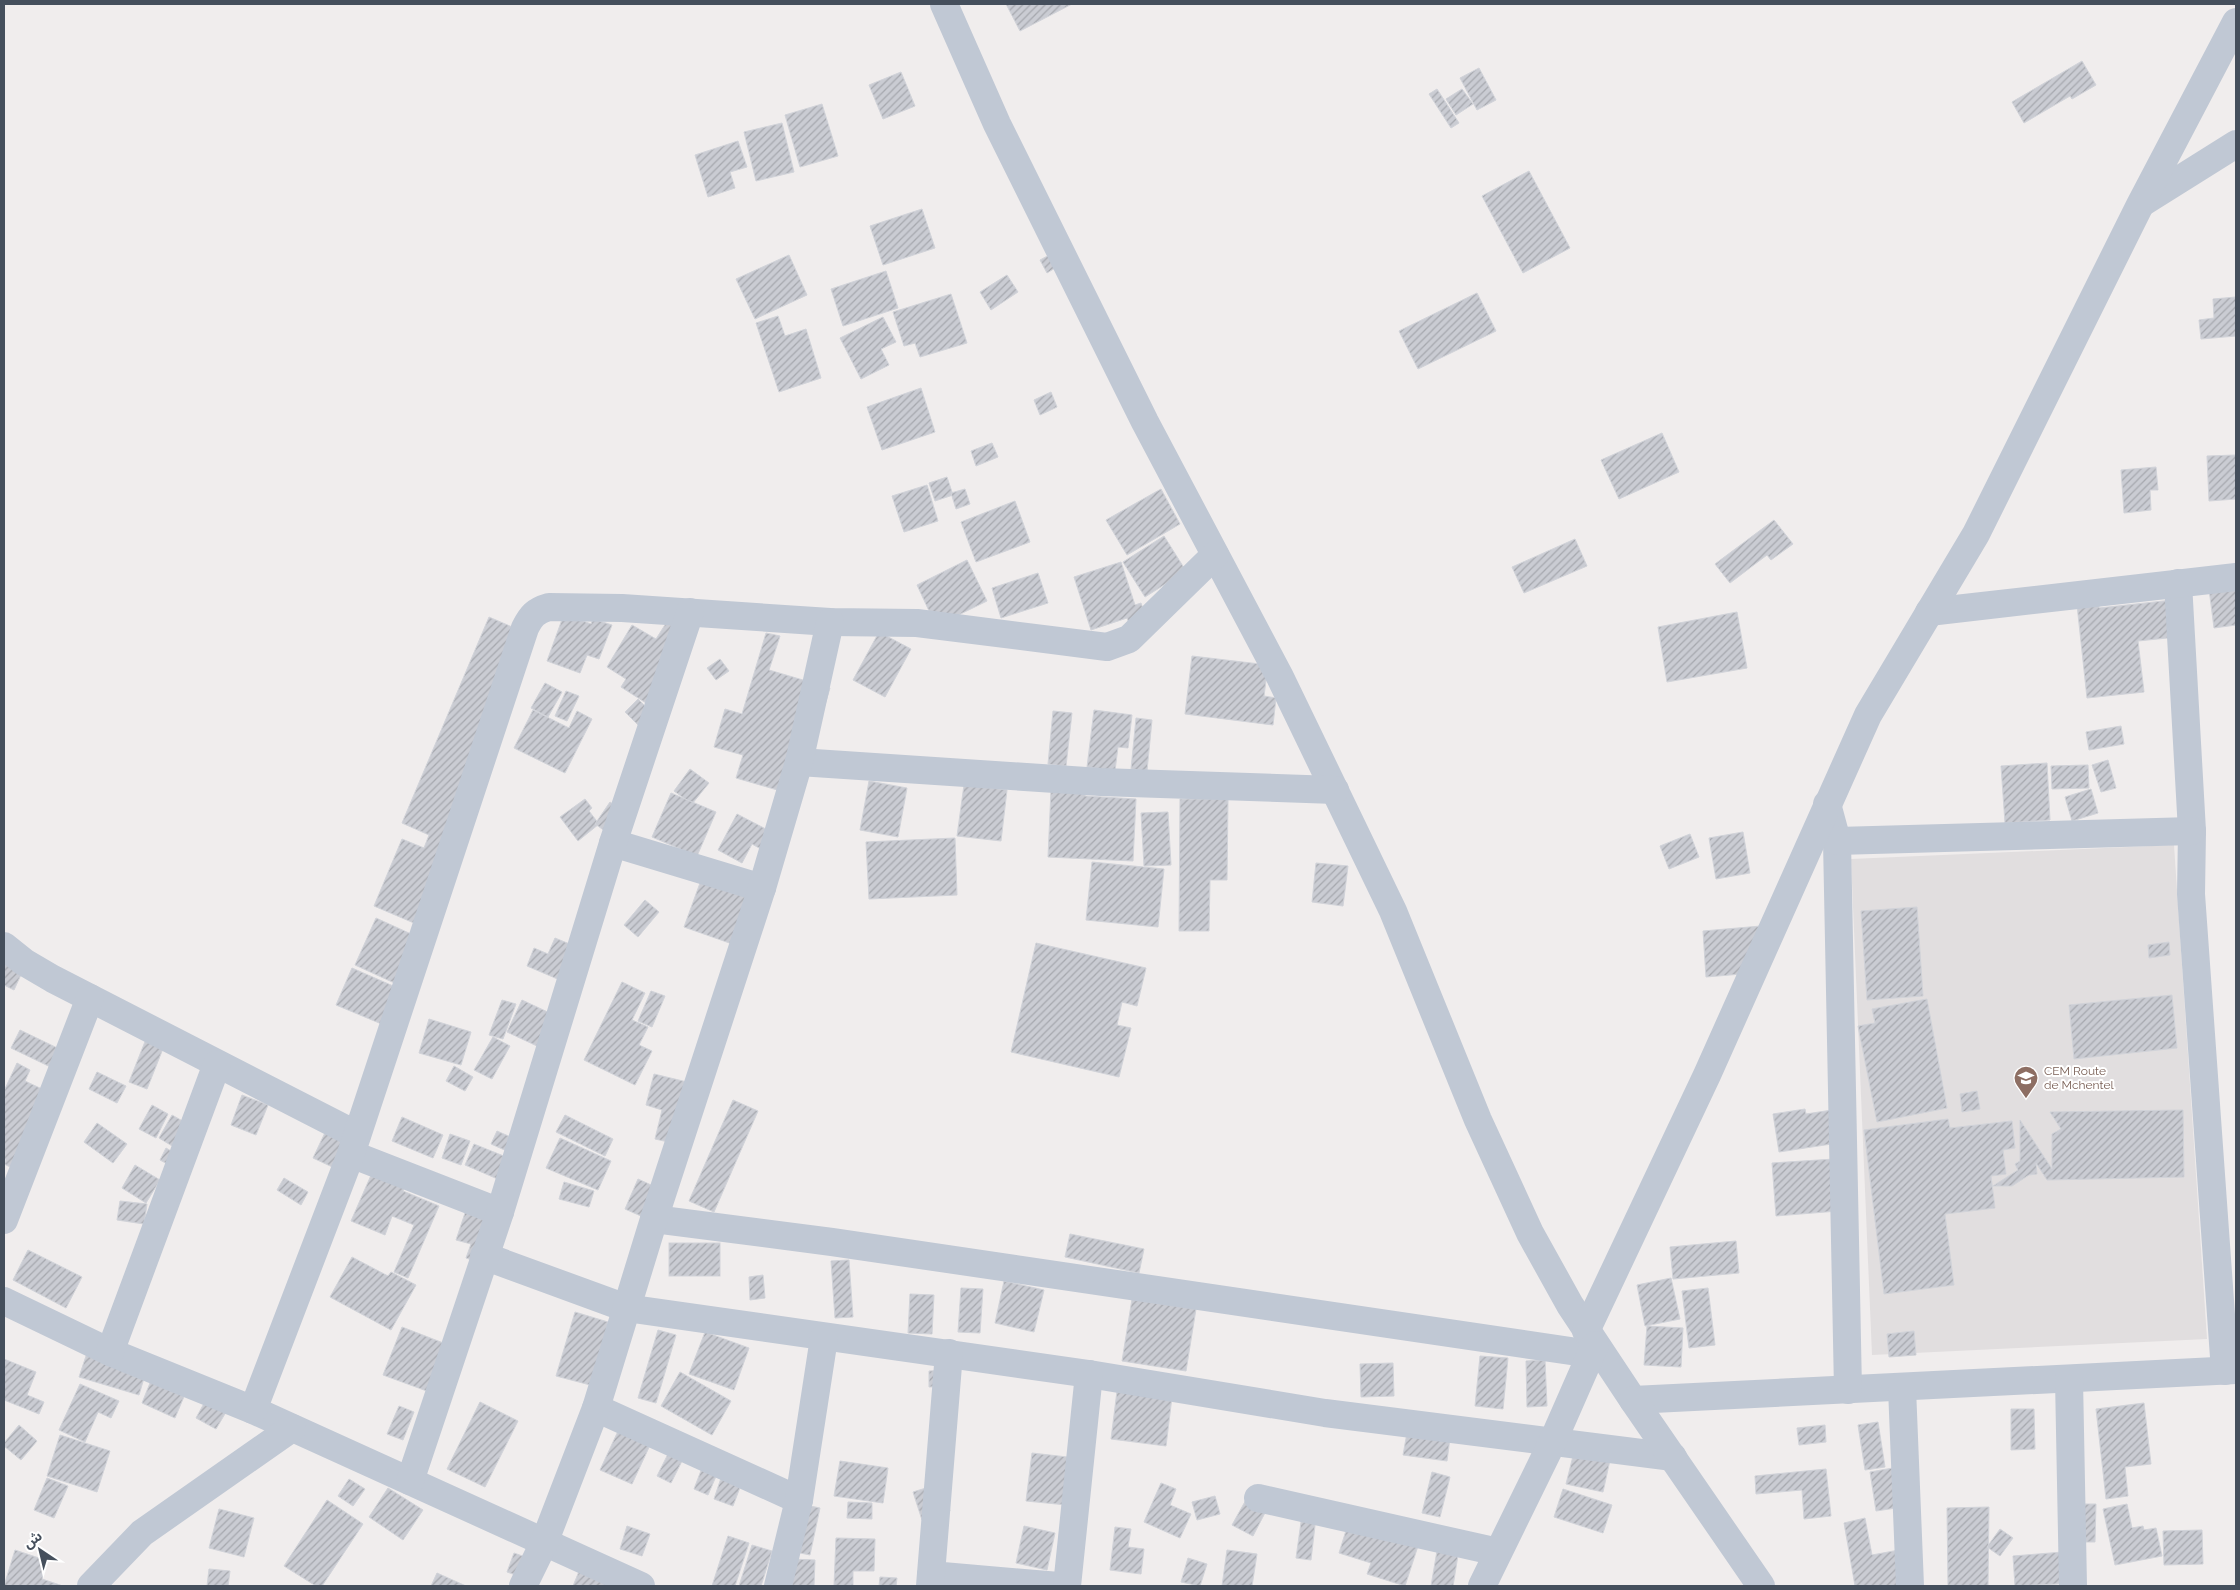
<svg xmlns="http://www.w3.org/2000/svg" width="2240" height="1590" font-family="Raleway,'Noto Sans Arabic',sans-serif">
<defs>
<pattern id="building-hatch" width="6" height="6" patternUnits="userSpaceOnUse" patternTransform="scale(1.25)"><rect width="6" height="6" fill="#caccd3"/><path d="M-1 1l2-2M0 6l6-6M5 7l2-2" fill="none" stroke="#a6a8ae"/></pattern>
</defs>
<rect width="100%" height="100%" fill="#f0eded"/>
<path fill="#e1dedf" d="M2174,845L2207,1339L1872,1355L1851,859Z"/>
<g fill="url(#building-hatch)" stroke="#d1d3d9">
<path d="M1006,4H1072L1020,31Z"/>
<path d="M2082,61L2096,85L2072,99L2070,96L2024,123L2012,102Z"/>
<path d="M1479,68L1496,100L1477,110L1460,78Z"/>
<path d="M901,72L915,106L883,119L869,85Z"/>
<path d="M1437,89L1459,123L1451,128L1429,94Z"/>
<path d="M1462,89L1473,104L1456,115L1446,99Z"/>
<path d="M822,104L838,156L800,167L785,115Z"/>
<path d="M782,123L794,172L756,181L744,132Z"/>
<path d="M738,141L747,167L730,172L735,188L708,197L695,155Z"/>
<path d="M1529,171L1570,248L1523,273L1482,196Z"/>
<path d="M922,209L935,248L883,265L870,226Z"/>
<path d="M1053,253L1060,265L1047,273L1040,260Z"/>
<path d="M789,255L807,295L755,319L736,279Z"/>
<path d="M886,271L898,308L843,326L831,289Z"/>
<path d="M1007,275L1018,292L991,310L980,292Z"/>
<path d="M1477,293L1496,331L1418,369L1399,331Z"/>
<path d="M951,294L967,343L920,357L915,343L904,346L893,312Z"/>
<path d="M2236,297V336L2201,339L2199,320L2214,318L2213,299Z"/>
<path d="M778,316L785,336L806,329L821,378L779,392L756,323Z"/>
<path d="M883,317L896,342L881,349L889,365L861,379L840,338Z"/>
<path d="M921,388L935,432L882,450L867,407Z"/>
<path d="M1051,392L1057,407L1040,415L1034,400Z"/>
<path d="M1662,433L1679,472L1619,499L1601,460Z"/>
<path d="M992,443L998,457L976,466L971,451Z"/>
<path d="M2236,455V499L2209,501L2207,456Z"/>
<path d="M2156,467L2158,490H2150L2151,510L2124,513L2121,470Z"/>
<path d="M947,477L953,495L935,501L929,483Z"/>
<path d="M927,485L938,521L904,532L892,496Z"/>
<path d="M965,489L970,504L956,509L951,493Z"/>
<path d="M1161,489L1180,524L1127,555L1106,520Z"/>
<path d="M1015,501L1030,542L976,562L961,522Z"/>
<path d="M1774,520L1793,544L1771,560L1767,555L1730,583L1715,564Z"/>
<path d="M1164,536L1186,571L1145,597L1123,562Z"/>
<path d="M1575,539L1587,566L1524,593L1512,567Z"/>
<path d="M967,560L987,601L936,626L917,585Z"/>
<path d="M1121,562L1135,605L1141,603L1148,623L1131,629L1127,618L1091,630L1074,577Z"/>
<path d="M1038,573L1048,603L1001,618L992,588Z"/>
<path d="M2236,586V625L2214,628L2209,589Z"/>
<path d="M2173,600L2177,637L2138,641L2144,692L2087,698L2077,605L2099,603V608Z"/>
<path d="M1737,612L1747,668L1667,682L1658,627Z"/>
<path d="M564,614L591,624L593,619L612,625L599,659L587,655L580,673L547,661Z"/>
<path d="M489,617L533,636L421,926L374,906L402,839L424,848L429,835L402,823Z"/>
<path d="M670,617L693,631L657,710L621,687L626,679L607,667L632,625L656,639Z"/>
<path d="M879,632L911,649L885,697L853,680Z"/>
<path d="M766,633L780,636L769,670L830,688L798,796L736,778L743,755L714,747L725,709L742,714Z"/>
<path d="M1192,656L1268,665L1264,696L1276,698L1273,725L1185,714Z"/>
<path d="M720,659L729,671L716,680L707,668Z"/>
<path d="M545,683L562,692L548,717L531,708Z"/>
<path d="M566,691L579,696L567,721L555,716Z"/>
<path d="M638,699L654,715L641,728L625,712Z"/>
<path d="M533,710L569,728L577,711L592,719L565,773L514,748Z"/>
<path d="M1094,710L1132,715L1128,748L1118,747L1115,771L1087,767Z"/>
<path d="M1053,711L1072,713L1066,766L1048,764Z"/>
<path d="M1136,718L1152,720L1147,771L1131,769Z"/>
<path d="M2121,726L2124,744L2089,750L2086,732Z"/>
<path d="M2108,760L2116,788L2101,792L2092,765Z"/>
<path d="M2047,763L2050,820L2005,823L2001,766Z"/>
<path d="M2088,765L2089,788L2052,789L2051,766Z"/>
<path d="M690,769L709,783L692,804L674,791Z"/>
<path d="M869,781L907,788L898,837L860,830Z"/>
<path d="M964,785L1007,790L1001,841L957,836Z"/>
<path d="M2091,789L2098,813L2072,821L2065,797Z"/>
<path d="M1051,790L1085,791V796L1136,799L1133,861L1048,857Z"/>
<path d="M671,793L716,812L697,856L652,837Z"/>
<path d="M585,799L592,808L589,811L599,824L578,841L560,817Z"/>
<path d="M1180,799H1228L1227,880H1210L1209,931H1179Z"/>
<path d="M610,802L630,817L615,838L595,824Z"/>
<path d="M1168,812L1171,865L1144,866L1141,813Z"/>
<path d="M737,814L783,838L773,856L752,844L742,863L718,850Z"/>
<path d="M1743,832L1750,873L1716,879L1709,838Z"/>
<path d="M1690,834L1699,857L1669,869L1660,846Z"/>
<path d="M955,838L957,895L869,899L866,842Z"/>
<path d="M1092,862L1164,869L1158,927L1086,920Z"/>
<path d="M1316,863L1348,866L1343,906L1312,902Z"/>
<path d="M704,872L757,891L738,946L684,927Z"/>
<path d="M645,900L659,912L638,937L624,925Z"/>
<path d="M1917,907L1923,996L1867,1000L1861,911Z"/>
<path d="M376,918L422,939L401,986L355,965Z"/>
<path d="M1761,926L1765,972L1706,977L1703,931Z"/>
<path d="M555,938L589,952L574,986L527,966L534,948L548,954Z"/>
<path d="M2169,942L2170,955L2149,958L2148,945Z"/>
<path d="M1036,943L1146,968L1137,1006L1122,1002L1117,1025L1131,1028L1119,1077L1011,1052Z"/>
<path d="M4,945L29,957L14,990L4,985Z"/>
<path d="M352,968L400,989L384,1025L336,1005Z"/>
<path d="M622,982L645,993L632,1020L648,1027L639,1045L652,1051L635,1085L584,1060Z"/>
<path d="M651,991L665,996L652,1027L638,1021Z"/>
<path d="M2172,995L2177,1048L2074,1059L2069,1005Z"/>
<path d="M1927,999L1947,1108L1877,1122L1858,1026L1875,1023L1872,1009Z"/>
<path d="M502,1000L516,1004L503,1039L489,1035Z"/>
<path d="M522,1000L567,1021L552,1053L507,1032Z"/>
<path d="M429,1019L471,1032L461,1065L419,1053Z"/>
<path d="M150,1029L168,1036L147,1089L129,1082Z"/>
<path d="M20,1030L74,1056L65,1074L11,1048Z"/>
<path d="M493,1037L510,1046L492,1079L474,1070Z"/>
<path d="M17,1063L30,1070L25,1081L61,1098L25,1174L4,1164L6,1160L4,1159V1091Z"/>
<path d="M454,1066L473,1077L465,1091L446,1081Z"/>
<path d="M97,1072L126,1086L117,1103L89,1089Z"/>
<path d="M654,1074L687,1082L673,1143L655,1139L662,1110L646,1105Z"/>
<path d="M1977,1091L1980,1109L1962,1112L1960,1094Z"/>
<path d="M242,1095L268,1105L256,1135L231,1125Z"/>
<path d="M733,1100L758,1111L714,1212L689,1201Z"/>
<path d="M152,1105L168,1114L156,1138L139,1129Z"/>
<path d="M1805,1109L1806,1114L1832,1110L1838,1143L1779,1152L1773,1114Z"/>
<path d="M2183,1110L2184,1177L2047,1180L2036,1163L2037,1174L2029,1175L2012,1186H1993L2018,1170L2015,1164L2020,1161V1120L2052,1169V1134L2061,1129L2050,1112Z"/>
<path d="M172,1115L200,1131L187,1155L159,1138Z"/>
<path d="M565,1115L613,1139L605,1156L556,1132Z"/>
<path d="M402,1117L443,1135L433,1158L392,1141Z"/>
<path d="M1948,1119L1950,1128L2012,1121L2015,1148L2003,1150L2006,1174L1991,1176L1995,1208L1945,1214L1954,1285L1884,1294L1864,1130Z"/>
<path d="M331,1120L359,1133L341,1171L313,1158Z"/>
<path d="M97,1123L127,1144L113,1163L84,1142Z"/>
<path d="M497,1131L513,1138L518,1156L491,1144Z"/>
<path d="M450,1134L470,1141L461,1165L442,1158Z"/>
<path d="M560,1138L611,1161L598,1190L546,1168Z"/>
<path d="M474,1144L516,1161L507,1183L465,1165Z"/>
<path d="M166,1148L190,1162L184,1173L160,1160Z"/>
<path d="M1834,1159L1838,1211L1776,1216L1772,1163Z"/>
<path d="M135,1165L160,1180L146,1203L122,1188Z"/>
<path d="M372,1173L405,1186L403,1191L439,1206L408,1278L394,1272L414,1225L392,1216L385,1235L351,1221Z"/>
<path d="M284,1178L308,1192L301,1205L277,1190Z"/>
<path d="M638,1179L662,1190L650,1220L625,1209Z"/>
<path d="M564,1182L594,1191L589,1207L559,1199Z"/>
<path d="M120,1201L147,1204L144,1224L117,1220Z"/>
<path d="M468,1204L503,1215L487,1265L466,1258L471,1244L456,1240Z"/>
<path d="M1070,1234L1144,1249L1139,1273L1065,1257Z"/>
<path d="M1736,1241L1739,1273L1673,1279L1670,1247Z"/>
<rect x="669" y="1243" width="51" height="33"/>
<path d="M28,1250L82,1277L66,1308L13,1280Z"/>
<path d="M352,1257L388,1276L391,1272L416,1285L391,1330L330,1297Z"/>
<path d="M849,1260L853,1317L835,1318L831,1261Z"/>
<path d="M763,1275L765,1298L750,1300L749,1277Z"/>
<path d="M1671,1278L1680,1319L1645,1326L1637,1285Z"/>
<path d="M1004,1281L1044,1290L1034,1332L995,1323Z"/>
<path d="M961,1288L983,1289L980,1333L958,1332Z"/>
<path d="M1708,1288L1715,1345L1689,1348L1682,1291Z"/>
<path d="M910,1294L934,1295L932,1334L908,1333Z"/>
<path d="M1132,1299L1196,1309L1186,1371L1122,1361Z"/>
<path d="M575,1312L608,1322L594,1386L556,1376Z"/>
<path d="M1647,1326L1683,1328L1681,1367L1644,1365Z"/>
<path d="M402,1327L464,1351L446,1398L383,1375Z"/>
<path d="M658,1330L676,1335L656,1403L638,1398Z"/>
<path d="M1914,1331L1916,1355L1889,1357L1887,1334Z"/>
<path d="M705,1332L749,1348L734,1390L689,1374Z"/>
<path d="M88,1350L147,1368L139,1395L79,1377Z"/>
<path d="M1480,1356L1508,1358L1503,1409L1475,1406Z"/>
<path d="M4,1359L36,1372L27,1395L44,1402L39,1414L4,1400Z"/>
<path d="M1545,1360L1547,1406L1527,1407L1526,1361Z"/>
<path d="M1393,1363L1394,1396L1361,1397L1360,1364Z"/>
<path d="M952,1370L953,1386L929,1387V1371Z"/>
<path d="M680,1372L731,1401L712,1435L661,1406Z"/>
<path d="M154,1373L188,1387L175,1418L142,1403Z"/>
<path d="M80,1384L119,1401L111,1418L98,1412L85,1442L59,1430Z"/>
<path d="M1117,1391L1172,1397L1166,1446L1111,1439Z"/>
<path d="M208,1396L229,1407L216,1429L196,1418Z"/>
<path d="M480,1402L518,1421L485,1487L447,1469Z"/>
<path d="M2144,1403L2151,1464L2125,1467L2128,1496L2106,1499L2096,1409Z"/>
<path d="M399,1406L414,1412L403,1440L387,1434Z"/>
<path d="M2011,1409H2034L2035,1449L2011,1450Z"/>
<path d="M1878,1422L1885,1467L1865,1470L1858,1425Z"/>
<path d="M19,1425L37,1441L21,1460L4,1446V1443Z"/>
<path d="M1825,1425L1826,1442L1799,1445L1797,1428Z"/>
<path d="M619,1429L651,1443L632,1484L600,1470Z"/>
<path d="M1407,1433L1450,1438L1447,1461L1403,1455Z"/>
<path d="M60,1435L110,1451L97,1492L47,1476Z"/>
<path d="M669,1452L683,1459L671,1483L657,1476Z"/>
<path d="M1574,1452L1610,1460L1603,1492L1566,1484Z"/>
<path d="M1032,1453L1076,1458L1077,1506L1026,1501Z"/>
<path d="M840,1461L888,1468L883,1503L834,1496Z"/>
<path d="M1910,1465L1916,1505L1876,1511L1870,1472Z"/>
<path d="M702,1468L717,1474L708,1495L694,1489Z"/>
<path d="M1826,1469L1831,1516L1804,1519L1802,1490L1756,1494L1755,1476Z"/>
<path d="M1432,1472L1450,1477L1440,1517L1422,1513Z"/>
<path d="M722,1475L742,1482L733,1506L714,1499Z"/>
<path d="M47,1478L68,1486L54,1518L34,1510Z"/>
<path d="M349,1479L365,1489L353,1506L338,1496Z"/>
<path d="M942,1483L950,1511L922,1520L913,1492Z"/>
<path d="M1161,1483L1176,1489L1170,1505L1191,1514L1180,1538L1144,1522Z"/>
<path d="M388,1488L423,1510L403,1540L369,1517Z"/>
<path d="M1563,1489L1612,1505L1603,1533L1554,1517Z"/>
<path d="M1215,1496L1220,1514L1197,1520L1192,1502Z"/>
<path d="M1247,1498L1267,1509L1253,1536L1232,1525Z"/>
<path d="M327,1500L363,1524L322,1586H316L284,1566Z"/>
<path d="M848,1502L872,1503V1519L847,1518Z"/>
<path d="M796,1503L820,1508L810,1555L786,1550Z"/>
<path d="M2081,1504H2096L2095,1542H2080Z"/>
<path d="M2127,1504L2132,1528L2143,1526L2144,1530L2156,1528L2162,1556L2115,1565L2103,1509Z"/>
<path d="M1989,1507L1988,1586H1948L1947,1508Z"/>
<path d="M219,1509L254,1518L244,1557L209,1548Z"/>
<path d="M1302,1515L1316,1517L1311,1560L1296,1558Z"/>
<path d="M1865,1518L1872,1555L1899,1550L1905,1586H1855L1844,1523Z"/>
<path d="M1348,1524L1418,1546L1405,1586L1367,1574L1371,1563L1339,1553Z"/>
<path d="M627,1526L650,1534L642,1556L620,1549Z"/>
<path d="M1024,1526L1055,1533L1047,1570L1016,1563Z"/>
<path d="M1115,1527L1131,1529L1128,1547L1144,1549L1141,1574L1110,1570Z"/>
<path d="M2000,1529L2013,1538L2000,1556L1987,1547Z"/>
<path d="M2202,1530L2203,1564L2164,1565L2163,1531Z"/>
<path d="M728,1536L749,1543L735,1586H712Z"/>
<path d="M836,1538L875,1539L874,1571H853V1586H834Z"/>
<path d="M752,1545L772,1551L761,1586H739Z"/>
<path d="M1438,1545L1459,1549L1453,1586H1431Z"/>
<path d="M15,1550L48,1561L42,1579L63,1586H4Z"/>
<path d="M1227,1550L1257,1554L1252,1586H1222Z"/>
<path d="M2075,1551L2077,1583L2015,1586L2013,1556Z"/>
<path d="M514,1553L539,1562L532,1581L507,1572Z"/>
<path d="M1188,1558L1207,1564L1200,1586L1181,1582Z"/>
<path d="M790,1559L815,1560L814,1586H789Z"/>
<path d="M209,1569L230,1571L228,1586H207Z"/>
<path d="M580,1569L620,1586H573Z"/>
<path d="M437,1573L466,1586H431Z"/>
<path d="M880,1577L897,1578L896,1586H879Z"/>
</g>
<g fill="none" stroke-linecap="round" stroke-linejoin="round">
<g stroke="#c0c8d4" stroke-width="28">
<path d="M944,4L997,124L1145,422L1280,677L1393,911L1478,1120L1530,1233L1570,1305L1633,1400L2236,1370"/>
<path d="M2142,203L2236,144"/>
<path d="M2178,583L2192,831L2191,894L2225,1371"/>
<path d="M1929,612L2236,577"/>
<path d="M799,762L1101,782L1335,790"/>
<path d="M1827,804L1837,841L1848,1390"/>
<path d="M1837,841L2192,831"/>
<path d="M613,843L762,888"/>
<path d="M4,946L24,962L53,979L357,1135"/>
<path d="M351,1154L500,1212"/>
<path d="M654,1219L832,1242L1591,1354"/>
<path d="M4,1220L90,998"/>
<path d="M484,1256L626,1308L1089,1374L1325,1413L1673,1457"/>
<path d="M4,1301L110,1352L253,1410L641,1586"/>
<path d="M1586,1331L1707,1075L1868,715L1976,534L2140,205L2236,22"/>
<path d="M110,1352L217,1064"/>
<path d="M2069,1379L2073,1586"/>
<path d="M1902,1388L1910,1586"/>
<path d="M1633,1400L1761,1586"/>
<path d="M596,1408L799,1500"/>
<path d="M253,1410L351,1154L525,628C531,616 535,611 549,607L622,608L830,622L917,623L1107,647L1129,639L1215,555"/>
<path d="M410,1481L500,1212L613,843L690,612"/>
<path d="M1258,1498L1498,1552"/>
<path d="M931,1575L1059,1586"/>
<path d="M91,1586L142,1533L292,1428"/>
<path d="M523,1586L544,1543L596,1408L654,1219L762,888L799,762L830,622"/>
<path d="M778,1586L799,1500L824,1338"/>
<path d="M930,1586L949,1353"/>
<path d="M1067,1586L1089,1374"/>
<path d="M1482,1586L1552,1443L1595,1345"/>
</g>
</g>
<defs>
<symbol id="school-pin" viewBox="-11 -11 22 30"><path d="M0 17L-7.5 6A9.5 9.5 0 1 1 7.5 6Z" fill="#8d6e63" stroke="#fff"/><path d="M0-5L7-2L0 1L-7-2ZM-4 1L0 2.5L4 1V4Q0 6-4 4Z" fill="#fff"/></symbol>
</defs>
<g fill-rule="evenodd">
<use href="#school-pin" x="2012" y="1064" width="28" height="38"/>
</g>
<g text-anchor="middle" stroke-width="4" stroke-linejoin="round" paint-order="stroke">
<g font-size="12" fill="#785e54" stroke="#fff" text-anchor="start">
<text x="2044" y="1075">CEM Route<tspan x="2044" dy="14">de Mchentel</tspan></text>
</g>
</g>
<rect width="2240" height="1590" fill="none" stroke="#454f5c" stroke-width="10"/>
<g transform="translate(40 1550) rotate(325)" stroke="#ffffff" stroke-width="4" paint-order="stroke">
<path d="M0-4L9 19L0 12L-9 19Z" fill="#454f5c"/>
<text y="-8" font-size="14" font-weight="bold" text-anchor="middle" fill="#454f5c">ش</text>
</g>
</svg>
